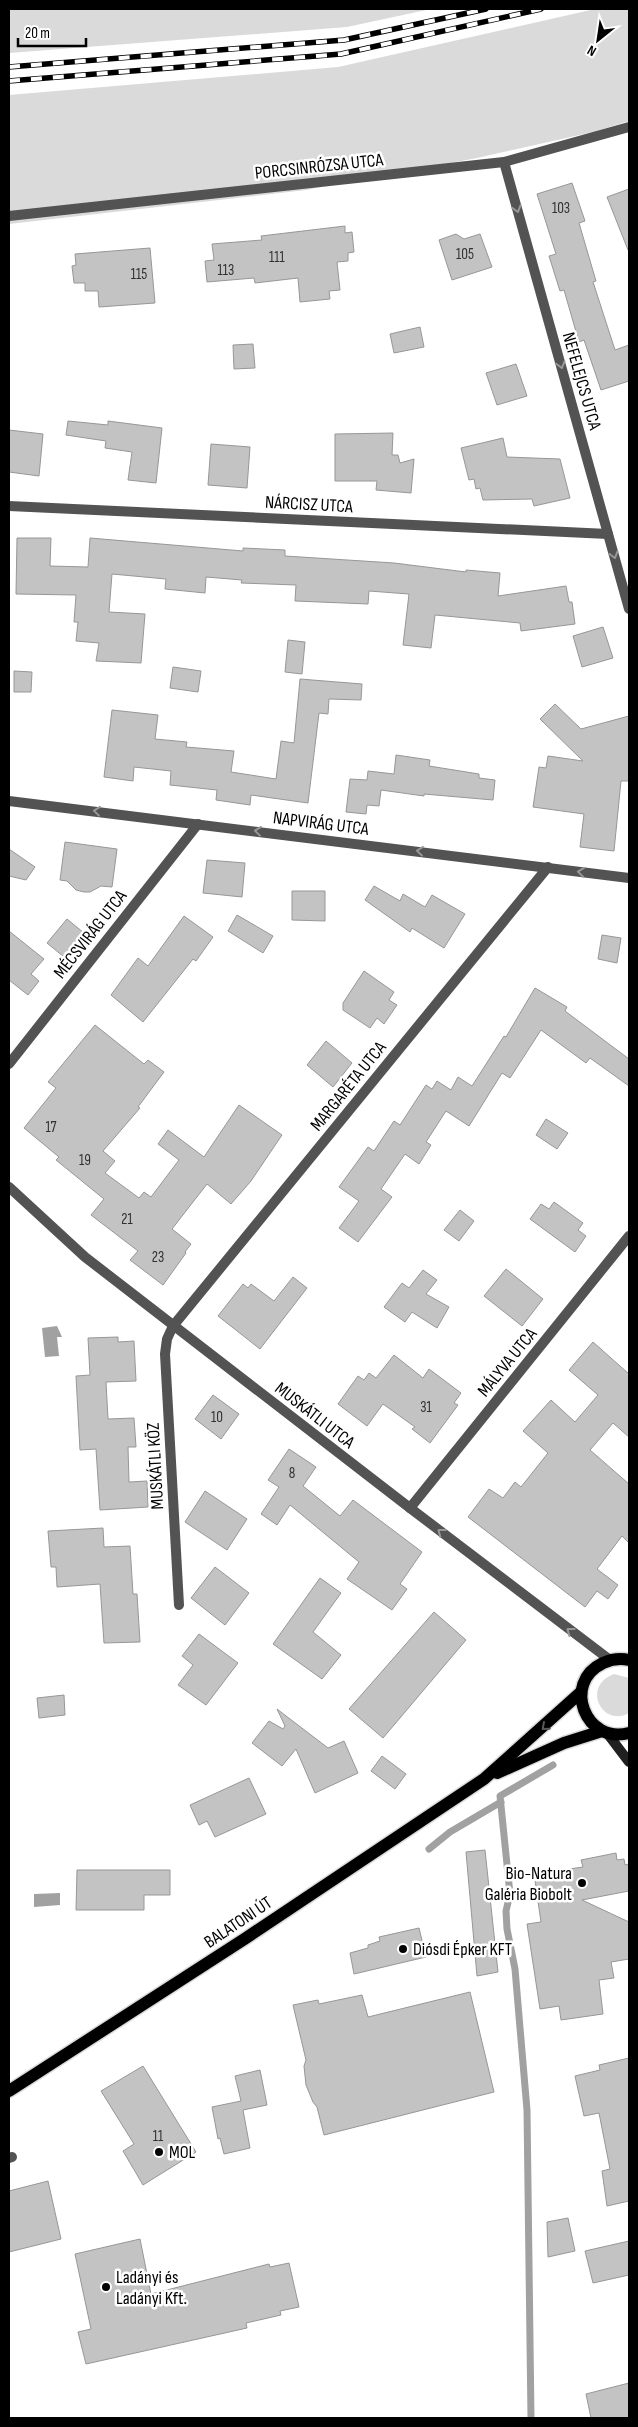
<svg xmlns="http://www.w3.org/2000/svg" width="638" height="2427" font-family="'Sofia Sans Condensed',sans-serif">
<rect width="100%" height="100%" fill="#fff"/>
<g fill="#dadada">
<path d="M9,9H431L347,27L9,53Z"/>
<path d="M595,9H629V121L593,132L477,158L306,190L9,224V95L338,67Z"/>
<path d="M614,1674L629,1678V1713C602,1728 581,1686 614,1674Z"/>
</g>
<g fill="#a1a1a1">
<path d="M57,1326L62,1337H57L59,1356L45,1357L42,1328Z"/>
<path d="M60,1893V1905L34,1907V1894Z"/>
</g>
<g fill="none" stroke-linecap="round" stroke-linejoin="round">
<g stroke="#a1a1a1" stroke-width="7">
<path d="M429,1849L450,1832L501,1802"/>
<path d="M531,2418L527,2110L515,1969L507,1929L506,1911L510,1894L500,1796L553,1765"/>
</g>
</g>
<g fill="#c3c3c3" stroke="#979797">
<path d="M572,183L585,221L579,223L596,281L593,282L615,350L629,345V381L601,390L584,340L579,342L564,290L560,291L549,256L556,254L537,194Z"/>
<path d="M629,189V250H628L607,197Z"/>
<path d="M345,226V233L352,232L354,252L348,253V261L337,262L340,290L329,291L330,299L300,302L298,278L255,283L254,278L207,282L205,261L214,260L212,244L262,240L261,236Z"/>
<path d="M456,234L464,239L480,234L492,267L452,280L439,240Z"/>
<path d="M150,248L155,303L99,307L98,291H85V283H74L72,266L76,265L75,254Z"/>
<path d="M420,327L424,347L394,353L390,334Z"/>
<path d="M253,344L255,368L234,369L233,345Z"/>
<path d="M516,364L527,396L497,405L486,373Z"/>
<path d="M68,421L108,425V421L162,428L156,483L128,480L132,452L105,448L106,441L66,435Z"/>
<path d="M9,430L43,434L39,476L9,472Z"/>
<path d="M393,433L392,455H398L400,463L414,459L411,493L376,490L377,481H335V434Z"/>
<path d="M503,438L507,457L560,459L570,498L534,506L532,499L483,500L480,488L476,489L474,479L469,480L461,448Z"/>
<path d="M211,444L250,447L247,488L208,485Z"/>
<path d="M17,538H51L50,566L88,567L90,538L243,551V548L285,550V556L394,563L466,572V570L500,573L498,596L566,586L569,602H572L575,624L521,631L520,623L435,615L431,648L403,645L409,594L369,591L368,604L295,601L296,585L241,583L242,580L206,577L205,593L165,589L166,579L112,574L109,612L145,614L141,663L96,661L99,643L76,641L78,622H74L76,595L16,594Z"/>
<path d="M603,627L613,658L582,667L573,636Z"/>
<path d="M288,640L305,642L302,674L285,672Z"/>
<path d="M173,667L201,671L198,692L170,688Z"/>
<path d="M14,671L32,672L31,692H14Z"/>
<path d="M300,679L362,684L361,700L329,699L328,714L319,713L308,803L251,795L250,805L216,800L217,790L170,785L171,771L134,767L133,781L104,777L112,710L158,715L155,739L187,742L186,747L234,751L231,772L276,779L281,741L294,743Z"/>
<path d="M555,704L581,729L629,716V781H621L614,851L580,847L584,814L533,807L539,767L546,768L548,756L583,761L540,719Z"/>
<path d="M396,755L430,760L429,766L479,774V778L495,780L493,800L424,794V796L381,790L379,806L367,805L366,814L346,812L350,779L367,780L368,771L394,774Z"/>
<path d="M65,842L117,849L112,887L101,886L90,892H84L76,890L67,881L60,880Z"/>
<path d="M9,849L35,867L26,880L9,876Z"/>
<path d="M207,860L245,863L242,897L203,893Z"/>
<path d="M374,886L400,901L403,894L425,907L432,895L465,914L444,948L412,928L410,932L365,900Z"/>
<path d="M292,891H325V921L292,920Z"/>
<path d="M237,915L273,936L263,953L228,931Z"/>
<path d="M184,916L213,937L196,961L193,959L143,1022L111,995L138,958L148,966Z"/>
<path d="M67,919L84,933L64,957L47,943Z"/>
<path d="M9,931L44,959L31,974L39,981L28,995L9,980Z"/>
<path d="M602,935L621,938L617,963L598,959Z"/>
<path d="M364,971L394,992L389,1000L397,1005L384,1024L377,1018L370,1028L343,1010V1003Z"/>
<path d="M535,988L567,1007L565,1011L629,1059V1086L590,1058L586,1063L541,1030L510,1078L502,1073L469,1126L446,1111L426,1142L431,1145L419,1164L405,1154L381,1189L392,1197L358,1242L339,1228L359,1201L339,1187L368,1147L374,1151L394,1121L400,1125L426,1085L432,1089L437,1081L451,1090L458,1077L472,1086L504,1036L506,1037Z"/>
<path d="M95,1025L144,1064L148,1060L164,1072L138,1107L140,1108L103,1151L115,1161L105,1173L139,1198L144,1192L151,1197L179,1160L158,1144L168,1130L204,1157L239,1105L282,1135L251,1181L231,1204L207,1184L172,1229L191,1244L185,1252L186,1253L163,1285L130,1260L138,1251L91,1215L104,1199L56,1160L59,1157L24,1128L56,1088L48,1082Z"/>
<path d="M326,1041L352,1063L333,1087L307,1065Z"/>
<path d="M546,1119L568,1133L557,1149L536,1135Z"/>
<path d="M554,1202L583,1223L578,1230L586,1236L575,1252L530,1219L541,1204L549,1209Z"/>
<path d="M460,1210L474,1221L459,1241L444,1230Z"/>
<path d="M506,1269L543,1299L522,1326L484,1296Z"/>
<path d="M423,1270L437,1280L426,1294L449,1307L437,1328L412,1312L405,1322L384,1307L402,1283L409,1288Z"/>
<path d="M293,1277L307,1288L260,1349L218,1316L243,1284L248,1288L251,1284L274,1301Z"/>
<path d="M118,1337V1342L134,1341L136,1381L106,1382L108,1419L134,1418L136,1447H128L129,1482L147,1481L148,1507L100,1510L96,1449L80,1450L76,1376L90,1375L88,1338Z"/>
<path d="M593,1342L629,1374V1437L613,1423L590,1450L629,1484V1543L622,1536L597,1569L618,1585L608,1599L597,1591L585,1607L468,1517L489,1489L503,1498L515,1482L521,1487L548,1453L523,1431L551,1400L575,1422L598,1395L569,1370Z"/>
<path d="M394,1355L423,1378L429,1369L461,1393L454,1403L458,1405L430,1443L412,1429L415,1427L383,1404L367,1426L338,1404L358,1376L364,1380L369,1373L376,1378Z"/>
<path d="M213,1395L239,1414L221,1439L195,1419Z"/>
<path d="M289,1449L316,1467L303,1486L340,1516L353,1500L422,1552L400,1584L407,1589L392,1610L347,1579L359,1562L290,1505L277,1525L261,1514L279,1487L268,1480Z"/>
<path d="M205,1491L247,1519L227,1550L185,1522Z"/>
<path d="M103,1528L104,1547L130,1546L133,1594H137L140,1642L104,1643L100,1584L57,1587L56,1567H51L48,1531Z"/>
<path d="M215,1567L249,1593L225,1625L191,1598Z"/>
<path d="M320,1578L341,1593L313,1632L341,1655L322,1679L273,1644Z"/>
<path d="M434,1612L466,1640L383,1738L349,1709Z"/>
<path d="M199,1634L238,1663L206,1705L178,1685L193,1665L182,1656Z"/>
<path d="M64,1695L65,1715L39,1718L37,1698Z"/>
<path d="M277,1709L328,1748L344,1741L358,1773L315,1793L296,1749L282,1766L252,1743L269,1721L283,1729L285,1726Z"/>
<path d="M382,1756L406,1774L395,1789L371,1771Z"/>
<path d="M249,1778L266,1814L215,1837L207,1821L199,1825L190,1805Z"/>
<path d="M485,1850L498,1972L477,1976L466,1852Z"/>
<path d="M616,1853L617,1860L624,1859L625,1865L629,1864V1891L582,1900L629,1922V1959L611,1962L614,1978L599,1980L603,2014L561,2020L559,2006L540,2009L527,1924L541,1922L534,1874L583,1867L581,1860Z"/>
<path d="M77,1870H170V1895H144V1910H76Z"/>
<path d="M419,1928L426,1957L354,1974L350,1953L368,1948V1945L380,1941L379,1937Z"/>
<path d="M470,1992L494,2092L324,2135L317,2107L313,2102L306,2085L304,2066L306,2060L293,2005L318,2000L319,2004L362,1995L368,2017Z"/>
<path d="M629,2058V2201L607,2206L602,2171L610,2169L599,2113L584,2116L575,2076L600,2070L599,2065Z"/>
<path d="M143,2066L196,2152L143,2185L123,2151L134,2144L101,2091Z"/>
<path d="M260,2070L267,2105L243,2110L250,2148L224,2154L220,2138L218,2139L212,2107L241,2101L235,2076Z"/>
<path d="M48,2181L61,2239L9,2252V2191Z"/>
<path d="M568,2218L575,2251L548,2257L547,2222Z"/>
<path d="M140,2239L151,2294L269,2264L270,2267L289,2263L299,2307L280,2311L281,2315L246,2323L247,2328L86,2364L78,2332L91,2329L75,2254Z"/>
<path d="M629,2241V2275L593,2283L585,2251Z"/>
<path d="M629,2383V2418H591L586,2394Z"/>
</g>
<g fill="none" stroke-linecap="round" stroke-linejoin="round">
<defs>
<g id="primary">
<path d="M629,1660C620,1658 612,1659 603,1663C561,1683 586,1745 629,1733"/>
<path d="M497,1773L564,1743L602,1731"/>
<path d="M9,2091L246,1938L484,1779L580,1693"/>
</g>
</defs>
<use href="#primary" stroke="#dbdbdb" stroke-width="15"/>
<g stroke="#535353" stroke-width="10">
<path d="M504,162L629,609"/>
<path d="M9,216L504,162L629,127"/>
<path d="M9,506L608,534"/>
<path d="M9,801L629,878"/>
<path d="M9,1064L198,824"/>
<path d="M9,1187L85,1257L410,1508L610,1660"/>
<path d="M410,1508L629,1236"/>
<path d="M179,1605L165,1354L167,1339L173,1326L548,867"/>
<path d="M9,2158L12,2157"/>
</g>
<path stroke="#202020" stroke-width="10" d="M607,1733L629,1762"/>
<use href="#primary" stroke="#000" stroke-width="12"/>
<defs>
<g id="rail">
<path d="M9,67L344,40L486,9"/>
<path d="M9,81L341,54L541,9"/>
</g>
</defs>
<use href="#rail" stroke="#000" stroke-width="5.5"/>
<use href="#rail" stroke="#fff" stroke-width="4" stroke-dasharray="11" stroke-linecap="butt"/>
</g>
<defs><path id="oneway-chevron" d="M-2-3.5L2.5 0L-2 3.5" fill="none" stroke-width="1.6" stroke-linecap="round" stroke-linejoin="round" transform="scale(1.25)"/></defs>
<g stroke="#989898">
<use href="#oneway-chevron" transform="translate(517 209) rotate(74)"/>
<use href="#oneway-chevron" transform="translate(561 365) rotate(74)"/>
<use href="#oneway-chevron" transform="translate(614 555) rotate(74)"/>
<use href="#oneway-chevron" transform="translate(97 811) rotate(-173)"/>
<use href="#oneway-chevron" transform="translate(258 831) rotate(-173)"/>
<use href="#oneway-chevron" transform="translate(420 851) rotate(-173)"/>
<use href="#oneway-chevron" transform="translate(581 872) rotate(-173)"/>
<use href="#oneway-chevron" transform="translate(441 1532) rotate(-143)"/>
<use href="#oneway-chevron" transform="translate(570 1631) rotate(-143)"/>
</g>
<use stroke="#595959" href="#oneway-chevron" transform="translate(545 1727) rotate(139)"/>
<g fill="#000" stroke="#fff" stroke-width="2">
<circle cx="582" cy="1883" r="5"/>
<circle cx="403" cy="1949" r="5"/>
<circle cx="159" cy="2152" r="5"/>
<circle cx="106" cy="2287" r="5"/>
</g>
<g text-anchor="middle" stroke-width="5" stroke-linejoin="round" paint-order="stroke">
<g font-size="15" fill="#313131">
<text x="561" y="213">103</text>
<text x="465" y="259">105</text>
<text x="277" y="262">111</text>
<text x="226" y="275">113</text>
<text x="139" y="279">115</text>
<text x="51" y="1132">17</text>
<text x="85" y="1165">19</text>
<text x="127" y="1224">21</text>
<text x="158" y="1262">23</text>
<text x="426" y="1412">31</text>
<text x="217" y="1422">10</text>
<text x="292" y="1478">8</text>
<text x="158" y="2141">11</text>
</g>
<g font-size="18" fill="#000" stroke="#fff">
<text transform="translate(319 166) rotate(-6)" y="6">PORCSINRÓZSA UTCA</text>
<text transform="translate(582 381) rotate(74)" y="6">NEFELEJCS UTCA</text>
<text transform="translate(309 504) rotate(3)" y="6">NÁRCISZ UTCA</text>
<text transform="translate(321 823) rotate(7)" y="6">NAPVIRÁG UTCA</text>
<text transform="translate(90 934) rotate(-52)" y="6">MÉCSVIRÁG UTCA</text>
<text transform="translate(348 1086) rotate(-51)" y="6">MARGARÉTA UTCA</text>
<text transform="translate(507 1362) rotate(-51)" y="6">MÁLYVA UTCA</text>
<text transform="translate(315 1415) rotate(38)" y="6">MUSKÁTLI UTCA</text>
<text transform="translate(155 1466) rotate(-93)" y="6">MUSKÁTLI KÖZ</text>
<text transform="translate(238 1922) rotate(-34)" y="6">BALATONI ÚT</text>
</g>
<g font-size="18" fill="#000" stroke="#fff" text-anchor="start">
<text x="572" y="1879" text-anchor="end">Bio-Natura<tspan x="572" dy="21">Galéria Biobolt</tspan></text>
<text x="413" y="1955">Diósdi Épker KFT</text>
<text x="169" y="2158">MOL</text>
<text x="116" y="2283">Ladányi és<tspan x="116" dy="21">Ladányi Kft.</tspan></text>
</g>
</g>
<rect width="638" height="2427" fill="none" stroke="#000000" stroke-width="20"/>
<g transform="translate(598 40) rotate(210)" stroke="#ffffff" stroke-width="4" paint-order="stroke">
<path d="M0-4L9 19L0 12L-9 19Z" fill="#000000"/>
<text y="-8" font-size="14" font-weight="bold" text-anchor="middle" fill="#000000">N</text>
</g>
<path d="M18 38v8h68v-8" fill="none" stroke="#000000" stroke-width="2.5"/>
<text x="25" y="38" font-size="15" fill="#000000" stroke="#ffffff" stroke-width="4" paint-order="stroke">20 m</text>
</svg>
